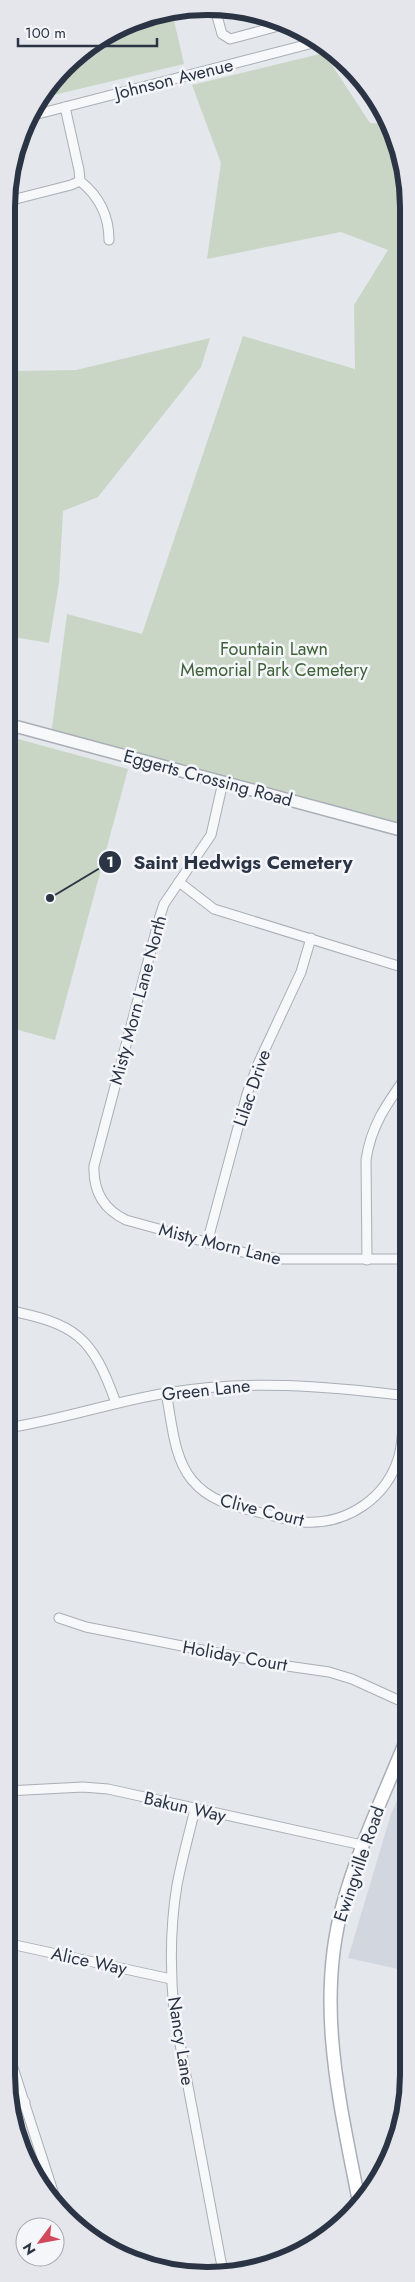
<svg xmlns="http://www.w3.org/2000/svg" width="415" height="2282" font-family="Jost,sans-serif">
<rect width="100%" height="100%" fill="#e4e7ec"/>
<path fill="#d2d6de" d="M407,1778V1971L348,1958L391,1814Z"/>
<g fill="#c9d6c5">
<path d="M172,12L184,64L41,98L85,48L155,13Z"/>
<path d="M324,53L370,123L390,124L408,194V826L406,831L51,736L67,614L142,634L243,336L355,369L354,305L388,250L341,232L207,259L221,163L192,85Z"/>
<path d="M210,338L201,367L98,497L63,511L59,583L49,643L8,636L17,563L15,457L8,458V341L18,371L76,370Z"/>
<path d="M7,736L128,769L55,1040L7,1027Z"/>
</g>
<g fill="none" stroke-linecap="round" stroke-linejoin="round">
<defs>
<g id="minor">
<path d="M215,9L222,34L230,39L286,24"/>
<path d="M65,107L79,170L80,181"/>
<path d="M30,116L317,42"/>
<path d="M80,181C99,196 109,215 109,240"/>
<path d="M8,201L71,185L80,181"/>
<path d="M223,782L211,835L164,904L160,916L94,1166C93,1191 103,1209 126,1220L253,1255L280,1259H408"/>
<path d="M179,882L214,909L408,969"/>
<path d="M207,1243L247,1094L258,1064L301,972L311,938"/>
<path d="M367,1260L366,1160C371,1125 388,1102 408,1074"/>
<path d="M7,1310C76,1324 92,1336 116,1403"/>
<path d="M166,1393C172,1421 173,1457 192,1480C210,1502 236,1507 262,1513C276,1516 290,1521 303,1522C347,1525 387,1498 399,1456C404,1437 403,1415 405,1395"/>
<path d="M7,1428C61,1420 112,1402 166,1393C247,1379 326,1386 408,1396"/>
<path d="M59,1618L86,1627L273,1664L329,1672L352,1679L407,1704"/>
<path d="M7,1791L83,1787L108,1789L362,1845"/>
<path d="M195,1809C189,1834 182,1859 177,1885C170,1927 170,1969 174,2012L223,2272"/>
<path d="M6,1943L171,1979"/>
<path d="M6,2046L58,2207"/>
<path d="M13,2107L25,2102"/>
</g>
<path id="tertiary" d="M7,724L408,832"/>
<path id="secondary" d="M359,2202C340,2103 315,2004 343,1904C359,1846 385,1793 407,1738"/>
</defs>
<use href="#minor" stroke="#a9aeb7" stroke-width="11"/>
<use href="#tertiary" stroke="#a9aeb7" stroke-width="14"/>
<use href="#secondary" stroke="#a9aeb7" stroke-width="15"/>
<use href="#minor" stroke="#f7f8fa" stroke-width="9"/>
<use href="#tertiary" stroke="#f7f8fa" stroke-width="11"/>
<use href="#secondary" stroke="#fff" stroke-width="12"/>
</g>
<g text-anchor="middle" stroke-width="5" stroke-linejoin="round" paint-order="stroke">
<g font-size="18" fill="#2b3445" stroke="#f4f6f9">
<text transform="translate(174 79) rotate(-14)" y="6">Johnson Avenue</text>
<text transform="translate(208 778) rotate(15)" y="6">Eggerts Crossing Road</text>
<text transform="translate(138 1000) rotate(-75)" y="6">Misty Morn Lane North</text>
<text transform="translate(252 1088) rotate(-71)" y="6">Lilac Drive</text>
<text transform="translate(220 1244) rotate(14)" y="6">Misty Morn Lane</text>
<text transform="translate(206 1390) rotate(-6)" y="6">Green Lane</text>
<text transform="translate(262 1510) rotate(14)" y="6">Clive Court</text>
<text transform="translate(235 1656) rotate(10)" y="6">Holiday Court</text>
<text transform="translate(185 1807) rotate(13)" y="6">Bakun Way</text>
<text transform="translate(359 1864) rotate(-71)" y="6">Ewingville Road</text>
<text transform="translate(89 1961) rotate(12)" y="6">Alice Way</text>
<text transform="translate(181 2041) rotate(81)" y="6">Nancy Lane</text>
</g>
<g font-size="18" fill="#3f6138" stroke="#f4f6f9">
<text x="274" y="655">Fountain Lawn<tspan x="274" dy="21">Memorial Park Cemetery</tspan></text>
</g>
</g>
<path d="M0 0H415V2282H0ZM207 15H208A192 192 0 0 1 400 207V2075A192 192 0 0 1 208 2267H207A192 192 0 0 1 15 2075V207A192 192 0 0 1 207 15Z" fill="#e4e6eb" fill-rule="evenodd"/>
<path fill="none" stroke="#2b3445" stroke-width="6" d="M207 15H208A192 192 0 0 1 400 207V2075A192 192 0 0 1 208 2267H207A192 192 0 0 1 15 2075V207A192 192 0 0 1 207 15Z"/>
<path fill="none" stroke="#2b3445" stroke-width="2" d="M50 898L110 862"/>
<g fill="#2b3445" stroke="#f4f6f9" stroke-width="2">
<circle cx="50" cy="898" r="5"/>
<circle cx="110" cy="862" r="12"/>
</g>
<g font-size="15" text-anchor="middle" font-weight="bold" fill="#fff">
<text x="110" y="867">1</text>
</g>
<g font-size="19" text-anchor="middle" font-weight="bold" fill="#2b3445" stroke="#f4f6f9" stroke-width="5" stroke-linejoin="round" paint-order="stroke">
<text x="243" y="869">Saint Hedwigs Cemetery</text>
</g>
<g transform="translate(40 2242) rotate(238)"><circle r="24" fill="#f4f6f9" stroke="#a4a8b1"/>
<path d="M0-4L9 19L0 12L-9 19Z" fill="#d1495b"/>
<text y="-8" font-size="14" font-weight="bold" text-anchor="middle" fill="#2b3445">N</text>
</g>
<path d="M18 38v8h139v-8" fill="none" stroke="#2b3445" stroke-width="2.5"/>
<text x="25" y="38" font-size="15" fill="#2b3445" stroke="#f4f6f9" stroke-width="4" paint-order="stroke">100 m</text>
</svg>
